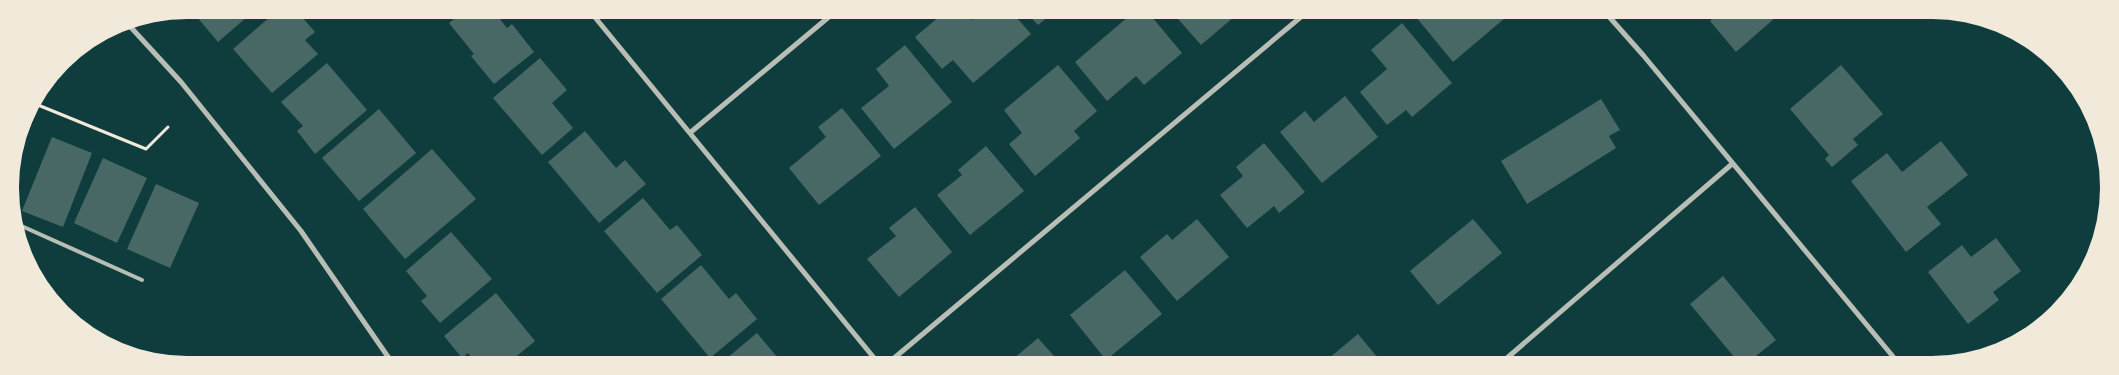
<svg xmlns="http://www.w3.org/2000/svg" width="2119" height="375" font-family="'Asap Condensed',sans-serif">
<rect width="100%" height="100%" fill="#0f3d3e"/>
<g fill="#486865">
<path d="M191,10H255L218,42Z"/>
<path d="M278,10H296L315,32L305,40L318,54L272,93L233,49Z"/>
<path d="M465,10H493L507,28L512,24L534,52L494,84L471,56L474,54L449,23Z"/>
<path d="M946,11H963L971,20L981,11H1011L1031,34L973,83L953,60L942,69L915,37Z"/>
<path d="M1025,11H1055L1038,25Z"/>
<path d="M1135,11H1147L1182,53L1144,85L1136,76L1107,101L1075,62Z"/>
<path d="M1171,11H1241L1201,45Z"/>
<path d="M1422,11H1499L1505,18L1453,62L1416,17Z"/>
<path d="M1721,11H1783L1736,52L1710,21Z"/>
<path d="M1402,23L1452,83L1412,117L1406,110L1387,125L1360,92L1387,69L1371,50Z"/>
<path d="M905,45L952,102L894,149L861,108L889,86L876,69Z"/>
<path d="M540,58L567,90L552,103L573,128L542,155L493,98Z"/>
<path d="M327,63L367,110L315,154L297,131L303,126L281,102Z"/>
<path d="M1058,65L1097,111L1074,131L1080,138L1035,176L1009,144L1022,133L1004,110Z"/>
<path d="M1841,65L1883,114L1853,139L1858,145L1832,167L1825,159L1829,155L1790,109Z"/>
<path d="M1345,96L1378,137L1322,183L1280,132L1305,111L1314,122Z"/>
<path d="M1601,99L1620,130L1609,136L1616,148L1527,204L1501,161Z"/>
<path d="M842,108L881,156L819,205L789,168L826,137L818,127Z"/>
<path d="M379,109L416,153L359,201L322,158Z"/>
<path d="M585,131L616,168L625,160L646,184L599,223L548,162Z"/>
<path d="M52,137L92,153L63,227L22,211Z"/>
<path d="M1941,141L1968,175L1927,207L1941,224L1906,252L1851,181L1887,153L1902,172Z"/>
<path d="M1264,143L1305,192L1279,213L1274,206L1247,228L1220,195L1243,176L1236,167Z"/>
<path d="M986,146L1024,191L970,235L937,195L962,175L958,170Z"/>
<path d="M432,149L476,199L405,259L363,209Z"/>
<path d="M103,158L147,178L117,243L74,223Z"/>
<path d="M156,184L199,203L170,268L127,249Z"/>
<path d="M643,198L670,230L677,225L702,255L657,293L604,231Z"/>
<path d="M915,207L952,252L899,297L867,259L896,236L889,228Z"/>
<path d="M1197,219L1229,257L1177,301L1140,257L1167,234L1172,240Z"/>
<path d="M1473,219L1502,253L1438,305L1410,271Z"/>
<path d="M451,232L492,279L440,323L421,301L427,296L406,271Z"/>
<path d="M1996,238L2021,271L1993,292L1999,300L1968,324L1928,272L1962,245L1971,257Z"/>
<path d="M701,265L729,299L736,293L757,319L710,358L661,299Z"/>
<path d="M1125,270L1162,314L1106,360L1070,315Z"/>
<path d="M1723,276L1776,340L1746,364H1740L1690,304Z"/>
<path d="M496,293L535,341L507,364H476L468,353L462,358L444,336Z"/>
<path d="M2023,330L2026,334L1996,352Z"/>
<path d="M757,333L783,364H722L721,363Z"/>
<path d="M1358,334L1383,364H1322Z"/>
<path d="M1038,338L1061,364H1007Z"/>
<path d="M1785,356L1792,365L1775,364Z"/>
</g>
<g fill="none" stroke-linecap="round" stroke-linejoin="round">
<g stroke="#f1e9da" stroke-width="3">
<path d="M38,105L146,149L168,127"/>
<path d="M13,164L46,85"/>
</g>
<path stroke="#b8beb3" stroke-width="4" d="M17,224L142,280"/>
<g stroke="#b8beb3" stroke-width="5">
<path d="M589,10L879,364"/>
<path d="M1604,11L1643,55L1900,365"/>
<path d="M126,22L181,82L301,231L393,364"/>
<path d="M691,132L836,11"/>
<path d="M887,364L1308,11"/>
<path d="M1500,364L1732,164"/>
</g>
</g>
<path d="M0 0H2119V375H0ZM187 19H1932A168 168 0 0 1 2100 187V188A168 168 0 0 1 1932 356H187A168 168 0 0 1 19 188V187A168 168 0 0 1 187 19Z" fill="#f1e9da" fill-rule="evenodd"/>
</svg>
